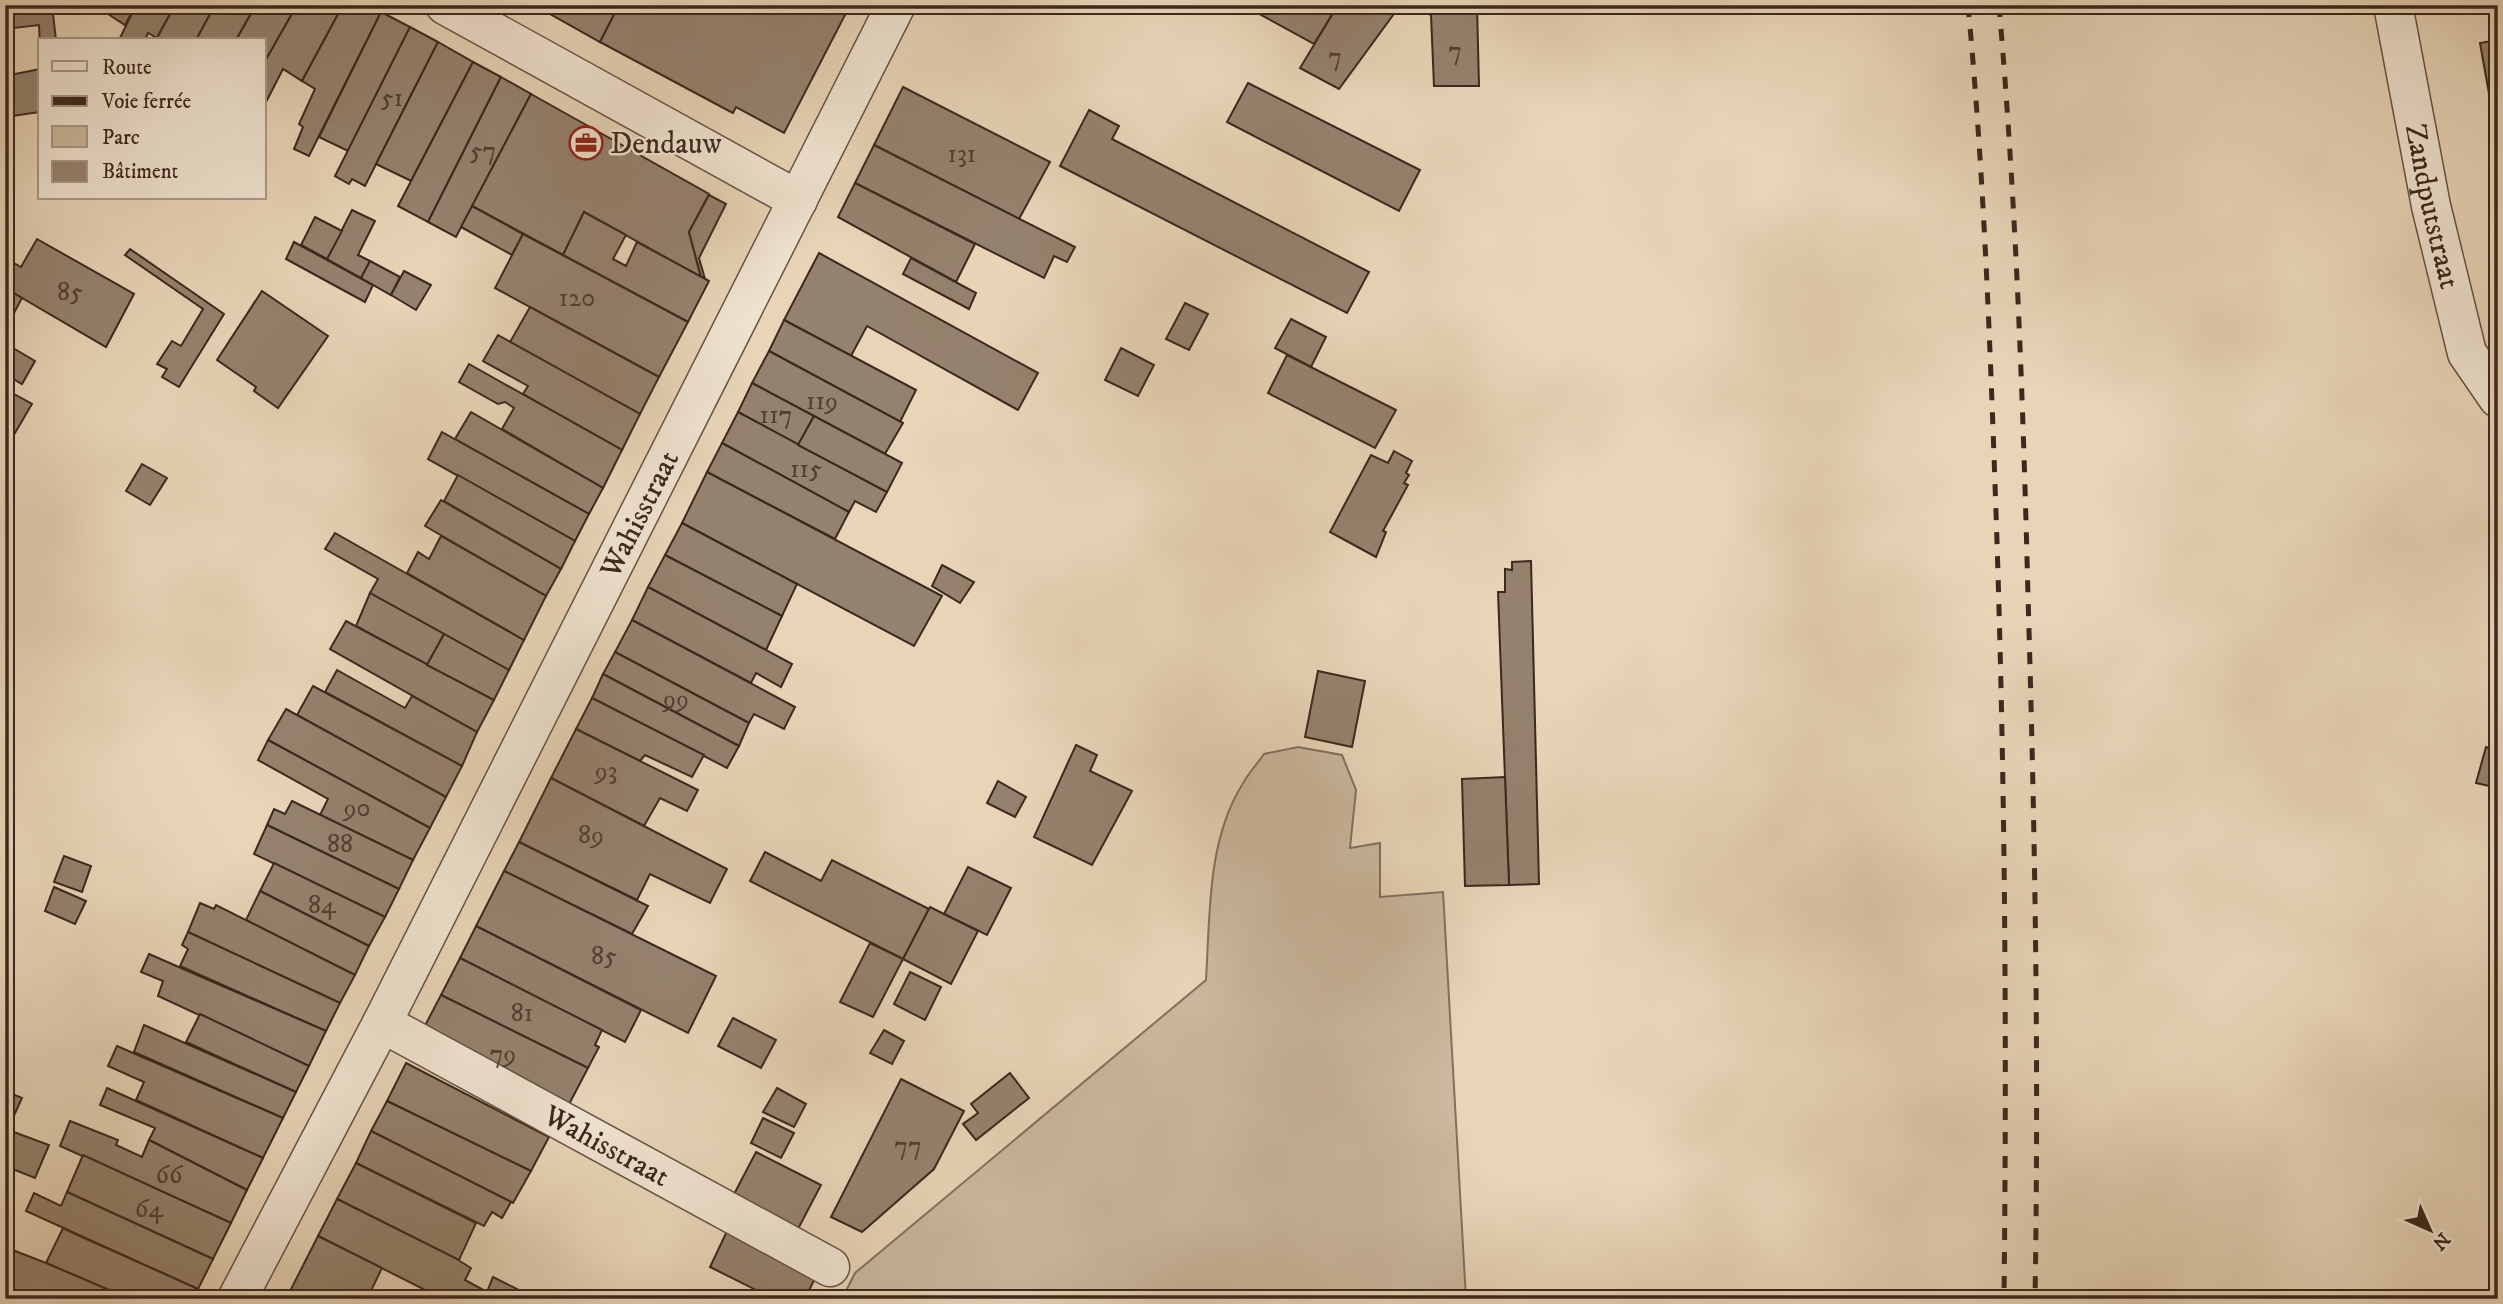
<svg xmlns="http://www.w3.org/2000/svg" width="2503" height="1304" font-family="'IM FELL DW Pica',serif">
<rect width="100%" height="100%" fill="#e8d5b8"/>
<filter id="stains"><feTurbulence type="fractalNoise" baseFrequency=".00286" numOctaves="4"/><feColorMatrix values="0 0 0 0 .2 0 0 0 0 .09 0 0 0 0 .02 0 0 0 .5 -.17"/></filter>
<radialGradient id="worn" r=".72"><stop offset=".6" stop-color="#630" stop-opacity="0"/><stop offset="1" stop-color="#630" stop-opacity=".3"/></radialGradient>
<path fill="#cbb89e" stroke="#83705e" stroke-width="2" d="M1298,747L1342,755L1356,790L1350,848L1380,843V897L1443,892L1466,1299H842L855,1273L1206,980C1210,916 1207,841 1242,785C1248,774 1257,764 1264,754Z"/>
<g fill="#95826e" stroke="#3b281e" stroke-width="2">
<path d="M5,5H20V8L5,10Z"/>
<path d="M52,5L56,40H40V47L39,25L5,29V10Z"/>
<path d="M114,5H136L125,25L108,14Z"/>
<path d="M136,5H175L157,38L148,33L145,40H119Z"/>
<path d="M175,5H215L196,40L157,38Z"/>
<path d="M215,5H256L236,40H196Z"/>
<path d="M256,5H297L264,63V40H236Z"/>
<path d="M297,5H343L302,81L283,69L264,106V63Z"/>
<path d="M343,5H370L381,12L309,156L294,149L303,127L299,124L315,89L302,81Z"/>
<path d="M534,5H619L600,42Z"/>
<path d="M619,5H826L845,15L784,133L736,107L733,113L731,112L600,42Z"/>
<path d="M826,5H850L845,15Z"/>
<path d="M1243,5H1338L1314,44Z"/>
<path d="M1338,5H1409L1406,10L1399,7L1339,89L1300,68Z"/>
<path d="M1412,5H1477L1479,86H1434L1431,15Z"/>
<path d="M1477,5H1520L1477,10Z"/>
<path d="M381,12L410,27L348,151L319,137Z"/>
<path d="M410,27L438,42L365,186L352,179L349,184L335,176Z"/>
<path d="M2498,40V133H2496L2480,43Z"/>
<path d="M438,42L473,62L411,181L376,164Z"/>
<path d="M473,62L501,77L428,222L398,206Z"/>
<path d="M40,69V112L5,117V76Z"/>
<path d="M501,77L531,94L456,237L428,222Z"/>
<path d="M1248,83L1420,170L1399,211L1227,122Z"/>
<path d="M903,87L1050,162L1019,219L874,145Z"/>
<path d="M531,94L709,194L689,232L701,277L584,212L563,255L472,206Z"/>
<path d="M1089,110L1119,126L1112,139L1369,272L1347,313L1060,166Z"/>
<path d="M874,145L1075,247L1067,262L1054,256L1044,278L855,183Z"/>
<path d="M855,183L975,244L956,282L838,217Z"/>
<path d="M709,195L726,204L699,258L705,279L701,277L689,232Z"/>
<path d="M472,206L523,234L512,255L461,227Z"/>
<path d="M352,210L375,221L358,255L370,261L361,278L327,259Z"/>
<path d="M584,212L626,235L613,259L626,266L637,242L709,281L688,322L563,255Z"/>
<path d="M315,217L342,231L327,259L301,245Z"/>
<path d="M523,234L688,322L659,377L495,288Z"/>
<path d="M37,239L134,294L106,347L5,288V258L21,267Z"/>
<path d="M294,242L373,285L365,302L286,259Z"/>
<path d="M130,249L224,314L179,387L162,377L167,369L157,364L172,341L181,346L203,309L125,255Z"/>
<path d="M819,253L1038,373L1018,410L867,326L851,356L784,320Z"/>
<path d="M911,258L976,293L969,309L903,274Z"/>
<path d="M370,261L400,277L391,295L361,278Z"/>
<path d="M404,271L431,285L416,310L391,295Z"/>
<path d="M5,288L22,298L5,330Z"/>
<path d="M262,291L328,336L278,408L254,391L256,387L217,360Z"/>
<path d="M1185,303L1208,314L1189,350L1166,339Z"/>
<path d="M530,307L659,377L640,414L510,342Z"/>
<path d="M1291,319L1326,337L1311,367L1275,348Z"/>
<path d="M784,320L916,390L900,422L769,351Z"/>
<path d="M498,335L640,414L622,450L523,394L528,386L483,361Z"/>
<path d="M8,345L35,361L22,384L5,374Z"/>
<path d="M1121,348L1154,365L1138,396L1105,380Z"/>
<path d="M769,351L903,423L885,454L752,383Z"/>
<path d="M1287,355L1396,410L1375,448L1268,393Z"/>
<path d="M469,364L622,450L603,488L502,429L514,408L505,402L498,404L459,382Z"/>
<path d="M752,383L814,416L798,445L738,412Z"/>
<path d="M5,389L32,404L5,450Z"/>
<path d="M471,412L603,488L589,514L455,439Z"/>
<path d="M738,412L887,492L876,512L855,501L849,512L722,443Z"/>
<path d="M814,416L902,463L887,492L798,445Z"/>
<path d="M442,432L589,514L575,541L428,459Z"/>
<path d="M722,443L849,512L835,539L707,472Z"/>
<path d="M1394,451L1412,461L1406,473L1409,475L1404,483L1408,485L1383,531L1386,532L1376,557L1330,532L1371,455L1388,463Z"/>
<path d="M142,464L167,478L150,505L126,491Z"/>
<path d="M707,472L942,596L914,646L682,523Z"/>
<path d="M458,475L575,541L561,569L444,501Z"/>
<path d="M441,500L561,569L546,596L425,526Z"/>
<path d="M682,523L797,584L782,616L665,555Z"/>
<path d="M335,533L524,640L509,670L370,593L378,579L325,549Z"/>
<path d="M441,536L546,596L524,640L407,573L418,552L429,559Z"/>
<path d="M665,555L782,616L766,650L648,587Z"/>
<path d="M1531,561L1539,884L1509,885L1498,592H1505V569L1512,570V562Z"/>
<path d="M942,565L974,582L960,603L932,586Z"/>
<path d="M648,587L792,664L781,687L756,673L751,683L632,620Z"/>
<path d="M370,593L444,634L427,665L356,626Z"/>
<path d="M632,620L795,707L784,729L754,714L749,723L615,652Z"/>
<path d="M346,621L494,700L477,732L330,649Z"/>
<path d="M444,634L509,670L494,700L427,665Z"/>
<path d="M615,652L749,723L739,746L603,674Z"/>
<path d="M337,670L405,708L412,696L477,732L462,766L325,692Z"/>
<path d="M1318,671L1365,681L1352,747L1305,737Z"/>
<path d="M603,674L739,746L727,768L592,698Z"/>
<path d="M313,686L462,766L446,797L297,715Z"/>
<path d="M592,698L704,755L692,777L645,755L640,761L576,729Z"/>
<path d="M286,709L446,797L430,828L268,740Z"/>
<path d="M576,729L698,790L687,811L660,798L644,826L551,778Z"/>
<path d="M268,740L430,828L413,860L320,815L328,799L258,760Z"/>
<path d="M1076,745L1097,755L1090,771L1132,791L1092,865L1034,837Z"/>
<path d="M2486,747L2498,751V788L2476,783Z"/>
<path d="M1505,777L1509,885L1465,886L1462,779Z"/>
<path d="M551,778L727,869L710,903L650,874L637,900L519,842Z"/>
<path d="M998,781L1026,797L1015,817L987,803Z"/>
<path d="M292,801L413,860L399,889L267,825L274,809L285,814Z"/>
<path d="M267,825L399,889L385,917L254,854Z"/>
<path d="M519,842L648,906L632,934L504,871Z"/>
<path d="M765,852L821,881L832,860L929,909L903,959L750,881Z"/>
<path d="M64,856L91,866L82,892L54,882Z"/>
<path d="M274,863L385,917L369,946L260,891Z"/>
<path d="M968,867L1011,888L987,935L944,914Z"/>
<path d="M504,871L716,976L688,1033L476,926Z"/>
<path d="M54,887L86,901L75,924L45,911Z"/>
<path d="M260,891L369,946L355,975L246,920Z"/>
<path d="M200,903L214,909L216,905L355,975L340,1003L188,932Z"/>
<path d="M930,907L978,931L951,984L903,959Z"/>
<path d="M476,926L641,1010L625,1042L460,958Z"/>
<path d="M188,932L340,1003L326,1031L180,966L188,949L182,945Z"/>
<path d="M870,943L903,959L873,1017L840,1002Z"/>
<path d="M149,954L326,1031L309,1066L158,996L163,981L141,972Z"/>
<path d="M460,958L602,1030L595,1045L599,1047L588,1068L441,995Z"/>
<path d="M910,972L941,987L925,1020L894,1004Z"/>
<path d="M441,995L588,1068L565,1112L419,1037Z"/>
<path d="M200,1014L309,1066L296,1092L186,1042Z"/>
<path d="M733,1018L776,1040L761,1068L718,1046Z"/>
<path d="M144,1025L296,1092L283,1118L134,1052Z"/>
<path d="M884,1030L904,1041L892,1064L870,1053Z"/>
<path d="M117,1046L283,1118L263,1158L136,1100L144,1082L108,1066Z"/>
<path d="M406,1063L549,1137L531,1171L387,1101Z"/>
<path d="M1010,1073L1029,1098L976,1140L963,1124L978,1113L971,1104Z"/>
<path d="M901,1079L964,1111L934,1169L862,1232L831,1217Z"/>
<path d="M107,1088L263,1158L247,1190L149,1140L155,1128L100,1105Z"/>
<path d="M777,1088L806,1104L794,1127L763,1112Z"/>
<path d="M5,1091L22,1098L12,1120L5,1117Z"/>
<path d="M387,1101L531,1171L513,1203L371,1131Z"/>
<path d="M763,1118L794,1133L781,1158L751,1143Z"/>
<path d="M70,1121L118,1140L116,1145L142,1157L149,1140L247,1190L231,1223L60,1146Z"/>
<path d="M5,1129L11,1131L5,1146Z"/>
<path d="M11,1131L49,1145L35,1178L5,1166V1146Z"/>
<path d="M371,1131L511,1202L502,1218L492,1212L484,1226L356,1163Z"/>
<path d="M756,1152L821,1185L797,1231L732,1198Z"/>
<path d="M83,1155L231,1223L213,1259L67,1192Z"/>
<path d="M356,1163L476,1223L459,1260L337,1199Z"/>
<path d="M67,1192L213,1259L198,1289L26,1211L34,1193L61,1206Z"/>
<path d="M337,1199L455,1258L471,1268L465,1280L487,1292L493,1277L531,1296L529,1299H443L318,1236Z"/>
<path d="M63,1228L73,1233L198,1289L193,1299H130L46,1263Z"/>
<path d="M728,1229L817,1274L805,1299H774L710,1267Z"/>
<path d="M318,1236L382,1268L367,1299H286Z"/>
<path d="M5,1247L46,1263L130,1299H27L5,1289Z"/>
</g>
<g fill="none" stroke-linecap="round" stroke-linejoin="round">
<defs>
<g id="minor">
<path d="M445,5L798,200"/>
<path id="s1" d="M2393,5L2431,206L2467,353L2498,398"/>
<path id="s2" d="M382,1023L830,1267"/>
<path id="s3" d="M237,1299L382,1023L896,5"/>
</g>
</defs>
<use href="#minor" stroke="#665344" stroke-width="41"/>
<use href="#minor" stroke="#f0e4d1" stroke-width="38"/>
<g stroke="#3b281e" stroke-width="5" stroke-dasharray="12 12" stroke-linecap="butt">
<path d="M1968,5C1984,174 1990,343 1996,512C2005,774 2007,1036 2004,1299"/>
<path d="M1999,5C2016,202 2023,399 2028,596C2035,830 2039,1065 2035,1299"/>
</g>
</g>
<defs>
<symbol id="office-ring" viewBox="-11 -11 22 22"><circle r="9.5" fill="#f0e4d1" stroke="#8f2418" stroke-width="1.5"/><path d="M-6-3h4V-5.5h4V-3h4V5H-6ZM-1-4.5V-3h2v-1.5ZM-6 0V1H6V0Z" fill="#8f2418"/></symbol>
</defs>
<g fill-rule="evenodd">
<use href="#office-ring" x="567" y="124" width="38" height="38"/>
</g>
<g text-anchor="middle" stroke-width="5" stroke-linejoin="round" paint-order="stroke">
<g font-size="26" fill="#523e32">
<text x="1455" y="59">7</text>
<text x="1335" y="65">7</text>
<text x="392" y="106">51</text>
<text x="483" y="159">57</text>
<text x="962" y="162">131</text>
<text x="70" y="300">85</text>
<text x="577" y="306">120</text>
<text x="822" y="409">119</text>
<text x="776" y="423">117</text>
<text x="806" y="477">115</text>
<text x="676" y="707">99</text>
<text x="606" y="779">93</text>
<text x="357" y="816">90</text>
<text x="591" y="843">89</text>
<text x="340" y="852">88</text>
<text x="322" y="913">84</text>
<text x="604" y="964">85</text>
<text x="522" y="1021">81</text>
<text x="503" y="1062">79</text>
<text x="908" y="1154">77</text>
<text x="169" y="1183">66</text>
<text x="149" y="1217">64</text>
</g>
<g font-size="30" fill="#3b281e" stroke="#f0e4d1" text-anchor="start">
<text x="610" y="153">Dendauw</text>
</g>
<g font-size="30" fill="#3b281e" stroke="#f0e4d1">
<text dy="10" stroke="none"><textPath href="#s1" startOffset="205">Zandputstraat</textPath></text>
<text dy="10" stroke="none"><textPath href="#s3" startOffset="882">Wahisstraat</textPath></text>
<text dy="10" stroke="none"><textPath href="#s2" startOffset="256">Wahisstraat</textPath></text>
</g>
</g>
<rect width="2503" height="1304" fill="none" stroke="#e8d5b8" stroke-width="28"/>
<rect x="7" y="7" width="2489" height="1290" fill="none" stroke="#3b281e" stroke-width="3.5"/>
<rect x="14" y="14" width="2475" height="1276" fill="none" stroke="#3b281e" stroke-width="2"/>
<rect x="38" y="38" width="228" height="161" fill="#f0e4d1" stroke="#a89989" stroke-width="2"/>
<rect x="52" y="61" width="35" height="10" fill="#f0e4d1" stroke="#a89989" stroke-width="2"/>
<text x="102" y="74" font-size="21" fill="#3b281e">Route</text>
<rect x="52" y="96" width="35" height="10" fill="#3b281e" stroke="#a89989" stroke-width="2"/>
<text x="102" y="108" font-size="21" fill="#3b281e">Voie ferrée</text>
<rect x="52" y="126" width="35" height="21" fill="#cbb89e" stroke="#a89989" stroke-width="2"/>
<text x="102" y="144" font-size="21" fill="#3b281e">Parc</text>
<rect x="52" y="161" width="35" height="21" fill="#95826e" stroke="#a89989" stroke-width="2"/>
<text x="102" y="178" font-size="21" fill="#3b281e">Bâtiment</text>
<g transform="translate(2430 1230) rotate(135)" stroke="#f0e4d1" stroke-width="5" paint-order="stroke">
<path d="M0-5L12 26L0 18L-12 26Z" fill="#3b281e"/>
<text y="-10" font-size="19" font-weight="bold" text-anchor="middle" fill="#3b281e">N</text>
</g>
<rect width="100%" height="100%" filter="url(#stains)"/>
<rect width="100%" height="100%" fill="url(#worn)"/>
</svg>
